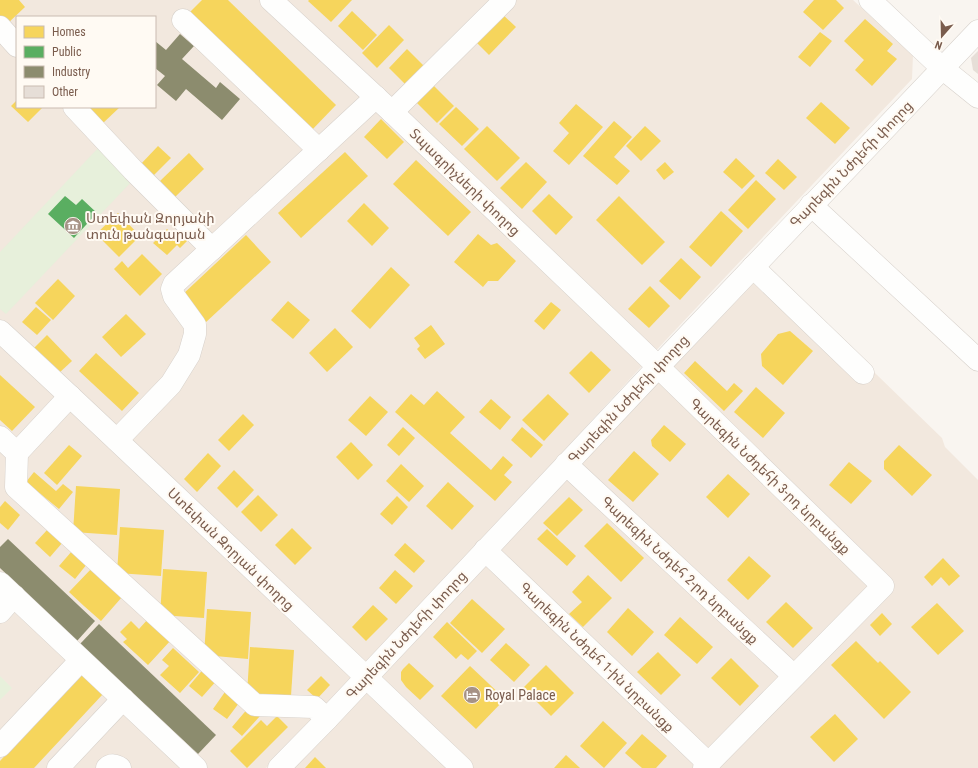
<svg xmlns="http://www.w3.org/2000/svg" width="978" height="768" font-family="'Roboto Condensed','Noto Sans Armenian',sans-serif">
<rect width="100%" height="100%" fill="#f9f5f0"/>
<g fill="#f2e8de" fill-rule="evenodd">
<path d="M0,0H853L913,55L912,79L664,342L372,659L266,768H0ZM17,17H155V107H17Z"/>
<path d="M754,279L779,280L942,438L945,447L978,480V768H291Z"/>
</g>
<g fill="#e7f0db">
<path d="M99,147L134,179L6,314L0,309V252Z"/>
<path d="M0,676L12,688L0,700Z"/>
</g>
<g fill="#f6d55c">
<path d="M0,0H19L25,7L6,25L0,19Z"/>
<path d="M202,0H228L336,105L310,132L188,14Z"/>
<path d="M309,0H352L331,22L308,1Z"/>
<path d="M814,0H836L844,8L823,30L803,12Z"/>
<path d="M352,11L377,35L363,50L338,26Z"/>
<path d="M501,13L516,27L489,55L474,40Z"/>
<path d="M865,19L893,44L887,51L897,59L872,86L855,70L864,60L844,41Z"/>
<path d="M389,25L404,40L377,68L362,53Z"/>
<path d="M820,32L832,41L810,67L798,57Z"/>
<path d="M407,49L426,68L408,87L389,68Z"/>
<path d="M432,84L454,106L437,123L415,101Z"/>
<path d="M17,100V107H43L28,122L11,106Z"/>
<path d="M821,102L850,128L835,144L806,118Z"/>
<path d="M576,104L603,127L569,165L553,151L569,133L559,123Z"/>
<path d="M86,107H120L102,124Z"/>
<path d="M456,107L479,129L462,146L439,124Z"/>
<path d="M381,119L404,142L387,159L364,137Z"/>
<path d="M614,121L632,137L614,157L630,171L617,185L583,156Z"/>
<path d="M487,126L520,158L497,181L464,149Z"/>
<path d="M645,126L661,141L641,161L626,146Z"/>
<path d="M158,146L171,158L152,177L139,166Z"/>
<path d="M345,152L368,176L301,238L278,213Z"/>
<path d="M189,153L204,169L175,197L160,181Z"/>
<path d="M736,158L755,176L742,189L723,172Z"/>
<path d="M778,159L797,177L784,190L765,173Z"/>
<path d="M416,160L471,212L448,236L393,184Z"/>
<path d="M526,162L547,182L522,209L500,188Z"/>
<path d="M665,162L674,172L664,180L656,170Z"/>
<path d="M756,180L776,199L748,229L728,210Z"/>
<path d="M549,194L573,217L556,235L532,211Z"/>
<path d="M619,196L665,242L642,265L596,220Z"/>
<path d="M364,203L389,228L372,246L347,221Z"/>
<path d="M721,211L743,231L711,267L689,247Z"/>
<path d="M118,213L140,236L119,257L96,234Z"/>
<path d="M167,229L176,237L182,230L190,238L180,248L177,245L167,255L153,243Z"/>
<path d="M478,234L491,245L497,243L516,261L498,281H488L483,287L454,262Z"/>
<path d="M246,235L271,262L205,323L181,296Z"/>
<path d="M142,254L162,274L140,296L114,269L122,261L128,268Z"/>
<path d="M681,258L701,277L680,300L659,281Z"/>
<path d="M391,267L410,285L370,329L351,311Z"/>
<path d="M58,279L75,296L53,320L35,303Z"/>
<path d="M650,286L670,306L649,328L628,309Z"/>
<path d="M288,301L310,320L293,339L271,320Z"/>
<path d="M551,302L561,310L544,330L534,321Z"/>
<path d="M36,307L51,320L37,335L22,322Z"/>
<path d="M126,314L146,334L121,357L102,337Z"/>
<path d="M431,325L445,344L425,359L417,349L420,346L414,338Z"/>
<path d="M335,328L353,347L327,372L309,353Z"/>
<path d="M790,331L813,351L783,385L762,366L761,354L778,334Z"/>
<path d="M47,335L72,361L59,373L34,348Z"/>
<path d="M591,351L611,370L589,393L569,373Z"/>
<path d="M96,353L139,393L122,411L79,371Z"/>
<path d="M695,361L727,391L734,383L743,391L724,411L684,373Z"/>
<path d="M0,375L35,407L12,431L0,420Z"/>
<path d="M756,387L785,413L763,438L734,412Z"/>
<path d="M437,391L465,417L450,433L491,470L503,456L513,465L504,475L512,482L495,501L395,412L411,394L424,405Z"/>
<path d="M548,394L569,414L544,441L522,420Z"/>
<path d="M370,396L388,412L366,436L348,420Z"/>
<path d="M491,399L511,417L500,430L479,412Z"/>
<path d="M243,414L254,425L229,451L218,440Z"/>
<path d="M664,425L686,444L670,462L652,446L651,440Z"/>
<path d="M403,427L415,438L399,456L387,445Z"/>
<path d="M522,427L543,445L531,458L511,440Z"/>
<path d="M351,442L373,465L358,480L336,457Z"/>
<path d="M69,445L82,456L57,485L44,473Z"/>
<path d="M899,445L932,475L912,496L884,469V461Z"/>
<path d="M634,451L659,474L633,502L608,480Z"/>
<path d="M208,453L221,466L197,492L184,479Z"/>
<path d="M849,462L872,481L851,504L829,485Z"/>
<path d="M401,464L424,486L409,502L386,481Z"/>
<path d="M234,470L254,490L237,508L217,488Z"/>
<path d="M34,472L56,491L63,484L73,492L59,509L26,482Z"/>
<path d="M728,474L750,494L728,518L706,497Z"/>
<path d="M448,482L474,506L452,530L426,506Z"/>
<path d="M76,486L120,489L117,535L73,532Z"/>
<path d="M258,495L278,515L261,532L241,512Z"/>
<path d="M397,496L408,507L392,525L380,514Z"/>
<path d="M569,497L583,510L557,536L543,523Z"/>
<path d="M5,501L20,515L8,530L0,523V507Z"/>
<path d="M607,523L644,558L621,582L584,546Z"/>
<path d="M120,527L164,530L161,576L117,573Z"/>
<path d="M292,528L312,548L295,565L275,545Z"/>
<path d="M48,529L63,542L50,557L35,543Z"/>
<path d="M547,529L576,556L567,566L537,539Z"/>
<path d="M405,543L425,561L414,573L394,555Z"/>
<path d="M72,551L87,564L75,579L59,566Z"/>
<path d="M749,556L771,576L748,600L727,580Z"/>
<path d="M943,558L960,576L949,586L941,577L932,586L924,577Z"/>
<path d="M92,568L122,597L101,621L84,606L100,588L84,606L69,592Z"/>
<path d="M163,569L207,572L204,618L160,615Z"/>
<path d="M395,570L413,586L396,604L379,588Z"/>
<path d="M588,575L612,598L583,627L569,614L582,602L572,592Z"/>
<path d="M472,599L505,629L482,653L450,623Z"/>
<path d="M786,602L813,628L793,648L766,622Z"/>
<path d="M937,603L964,631L938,655L911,627Z"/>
<path d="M373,605L388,619L366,641L352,627Z"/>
<path d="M628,608L654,632L632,656L607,632Z"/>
<path d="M207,609L251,612L248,659L204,655Z"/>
<path d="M882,613L892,624L880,636L870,625Z"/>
<path d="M680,617L713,647L697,664L664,635Z"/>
<path d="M148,619L171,640L148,665L123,642L127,639L120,632L131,621L139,629Z"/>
<path d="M447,622L477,651L468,660L461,654L456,659L433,637Z"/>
<path d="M856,641L878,663L880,661L911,692L884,719L831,665Z"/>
<path d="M506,643L530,665L514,682L490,660Z"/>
<path d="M250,647L294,650L291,696L247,693Z"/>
<path d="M173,648L199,672L180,693L160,675L169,666L162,660Z"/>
<path d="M658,652L681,675L661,695L637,672Z"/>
<path d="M731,658L759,686L740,706L711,678Z"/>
<path d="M409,663L434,686L420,700L406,687L401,680V672L403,669Z"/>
<path d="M546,665L574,693L551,716L523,688Z"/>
<path d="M470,666L505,699L476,729L441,696Z"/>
<path d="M205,667L218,679L202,697L189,686Z"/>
<path d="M82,674L103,694L34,768H0V761Z"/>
<path d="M321,676L330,685L317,699L307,690Z"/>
<path d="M227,689L242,699L227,719L213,709Z"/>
<path d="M249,707L260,716L242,736L232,727Z"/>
<path d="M835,714L858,739L834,762L810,737Z"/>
<path d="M277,716L288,727L247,768L230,751L261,720L267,726Z"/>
<path d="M603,721L627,743L604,768L580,746Z"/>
<path d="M642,734L667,756L656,768H642L625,753Z"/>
<path d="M566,755L580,768H554Z"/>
<path d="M315,757L326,768H305Z"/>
</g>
<path fill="#5aae61" d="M65,196L76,205L82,199L97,213L74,238L48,214Z"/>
<g fill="#8c8c6e">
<path d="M180,34L194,46L182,59L216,88L220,82L240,99L222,120L186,89L176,101L157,85L165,76L155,68V41L166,50Z"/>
<path d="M8,539L95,621L77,641L0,568V547Z"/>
<path d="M99,624L216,735L198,754L80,644Z"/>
</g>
<path fill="#e6ded7" d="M978,51V74L973,70L971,58Z"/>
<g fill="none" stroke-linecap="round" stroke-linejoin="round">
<defs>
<g id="minor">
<path d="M271,0L392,112L643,352L883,586L704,768"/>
<path d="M870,0L942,68L978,97"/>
<path d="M183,20L319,150"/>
<path d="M0,27L17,46"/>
<path d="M74,107L133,170L212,249"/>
<path d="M392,112L505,0"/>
<path d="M811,205L978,360"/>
<path d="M753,267L863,373"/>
<path d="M0,331C156,475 308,623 462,768"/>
<path d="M0,437L17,453L16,487L255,705L314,707L327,719"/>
<path d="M117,440L171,384L189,355L195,334V325L174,296L172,289L174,284L376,97"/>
<path d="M17,453L70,396"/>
<path d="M566,464L794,676"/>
<path d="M485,550L709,764"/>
<path d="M0,583L196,768"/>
<path d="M0,612L14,596"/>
<path d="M0,746L81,660"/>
<path d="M58,768L123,699"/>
<path d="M107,768C111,764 116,765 120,768"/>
<path d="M279,768L327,719L658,367L978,31"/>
</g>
</defs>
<use href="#minor" stroke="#d7d1cb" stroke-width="23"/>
<use href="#minor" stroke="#fefefd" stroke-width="22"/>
</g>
<defs>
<symbol id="museum-disc" viewBox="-11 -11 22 22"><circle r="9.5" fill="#a69286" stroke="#fffaf3"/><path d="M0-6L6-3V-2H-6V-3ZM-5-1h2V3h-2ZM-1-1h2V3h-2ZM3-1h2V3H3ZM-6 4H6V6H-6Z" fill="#fff"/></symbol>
<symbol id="hotel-disc" viewBox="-11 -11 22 22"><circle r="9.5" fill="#a69286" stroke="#fffaf3"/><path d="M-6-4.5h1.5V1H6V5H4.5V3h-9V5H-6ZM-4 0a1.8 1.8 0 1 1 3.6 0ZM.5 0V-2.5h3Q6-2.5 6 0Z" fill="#fff"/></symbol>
</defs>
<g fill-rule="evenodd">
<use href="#museum-disc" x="63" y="216" width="20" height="20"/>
<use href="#hotel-disc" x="462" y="685" width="20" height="20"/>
</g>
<g text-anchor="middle" stroke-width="4" stroke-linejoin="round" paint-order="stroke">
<g font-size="14" fill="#7a5c4d" stroke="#fffaf3">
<text transform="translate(851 164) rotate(-46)" y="5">Գարեգին Նժդեհի փողոց</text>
<text transform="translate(465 182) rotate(44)" y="5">Տպագրիչների փողոց</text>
<text transform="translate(628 399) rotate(-47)" y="5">Գարեգին Նժդեհի փողոց</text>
<text transform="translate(770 476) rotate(44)" y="5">Գարեգին Նժդեհի 3-րդ նրբանցք</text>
<text transform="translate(231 549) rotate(44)" y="5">Ստեփան Զորյան փողոց</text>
<text transform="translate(680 570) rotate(43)" y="5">Գարեգին Նժդեհ 2-րդ նրբանցք</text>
<text transform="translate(406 635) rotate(-47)" y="5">Գարեգին Նժդեհի փողոց</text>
<text transform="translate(597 657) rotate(44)" y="5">Գարեգին Նժդեհ 1-ին նրբանցք</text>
</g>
<g font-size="14" fill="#7a5c4d" stroke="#fffaf3" text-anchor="start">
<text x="86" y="223">Ստեփան Զորյանի<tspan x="86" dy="16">տուն թանգարան</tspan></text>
<text x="485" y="700">Royal Palace</text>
</g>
</g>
<rect x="16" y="16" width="140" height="92" fill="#fffaf3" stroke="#cabbb1"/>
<rect x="24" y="26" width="20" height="12" fill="#f6d55c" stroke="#cabbb1"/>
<text x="52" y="36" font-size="12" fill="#7a5c4d">Homes</text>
<rect x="24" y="46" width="20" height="12" fill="#5aae61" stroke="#cabbb1"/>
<text x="52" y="56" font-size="12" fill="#7a5c4d">Public</text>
<rect x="24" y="66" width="20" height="12" fill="#8c8c6e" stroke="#cabbb1"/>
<text x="52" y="76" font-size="12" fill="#7a5c4d">Industry</text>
<rect x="24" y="86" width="20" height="12" fill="#e6ded7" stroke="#cabbb1"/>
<text x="52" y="96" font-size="12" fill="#7a5c4d">Other</text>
<g transform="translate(942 36) rotate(200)" stroke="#fffaf3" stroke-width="3" paint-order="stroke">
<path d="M0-3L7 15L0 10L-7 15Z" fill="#7a5c4d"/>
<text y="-6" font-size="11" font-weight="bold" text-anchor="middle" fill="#7a5c4d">N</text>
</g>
</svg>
